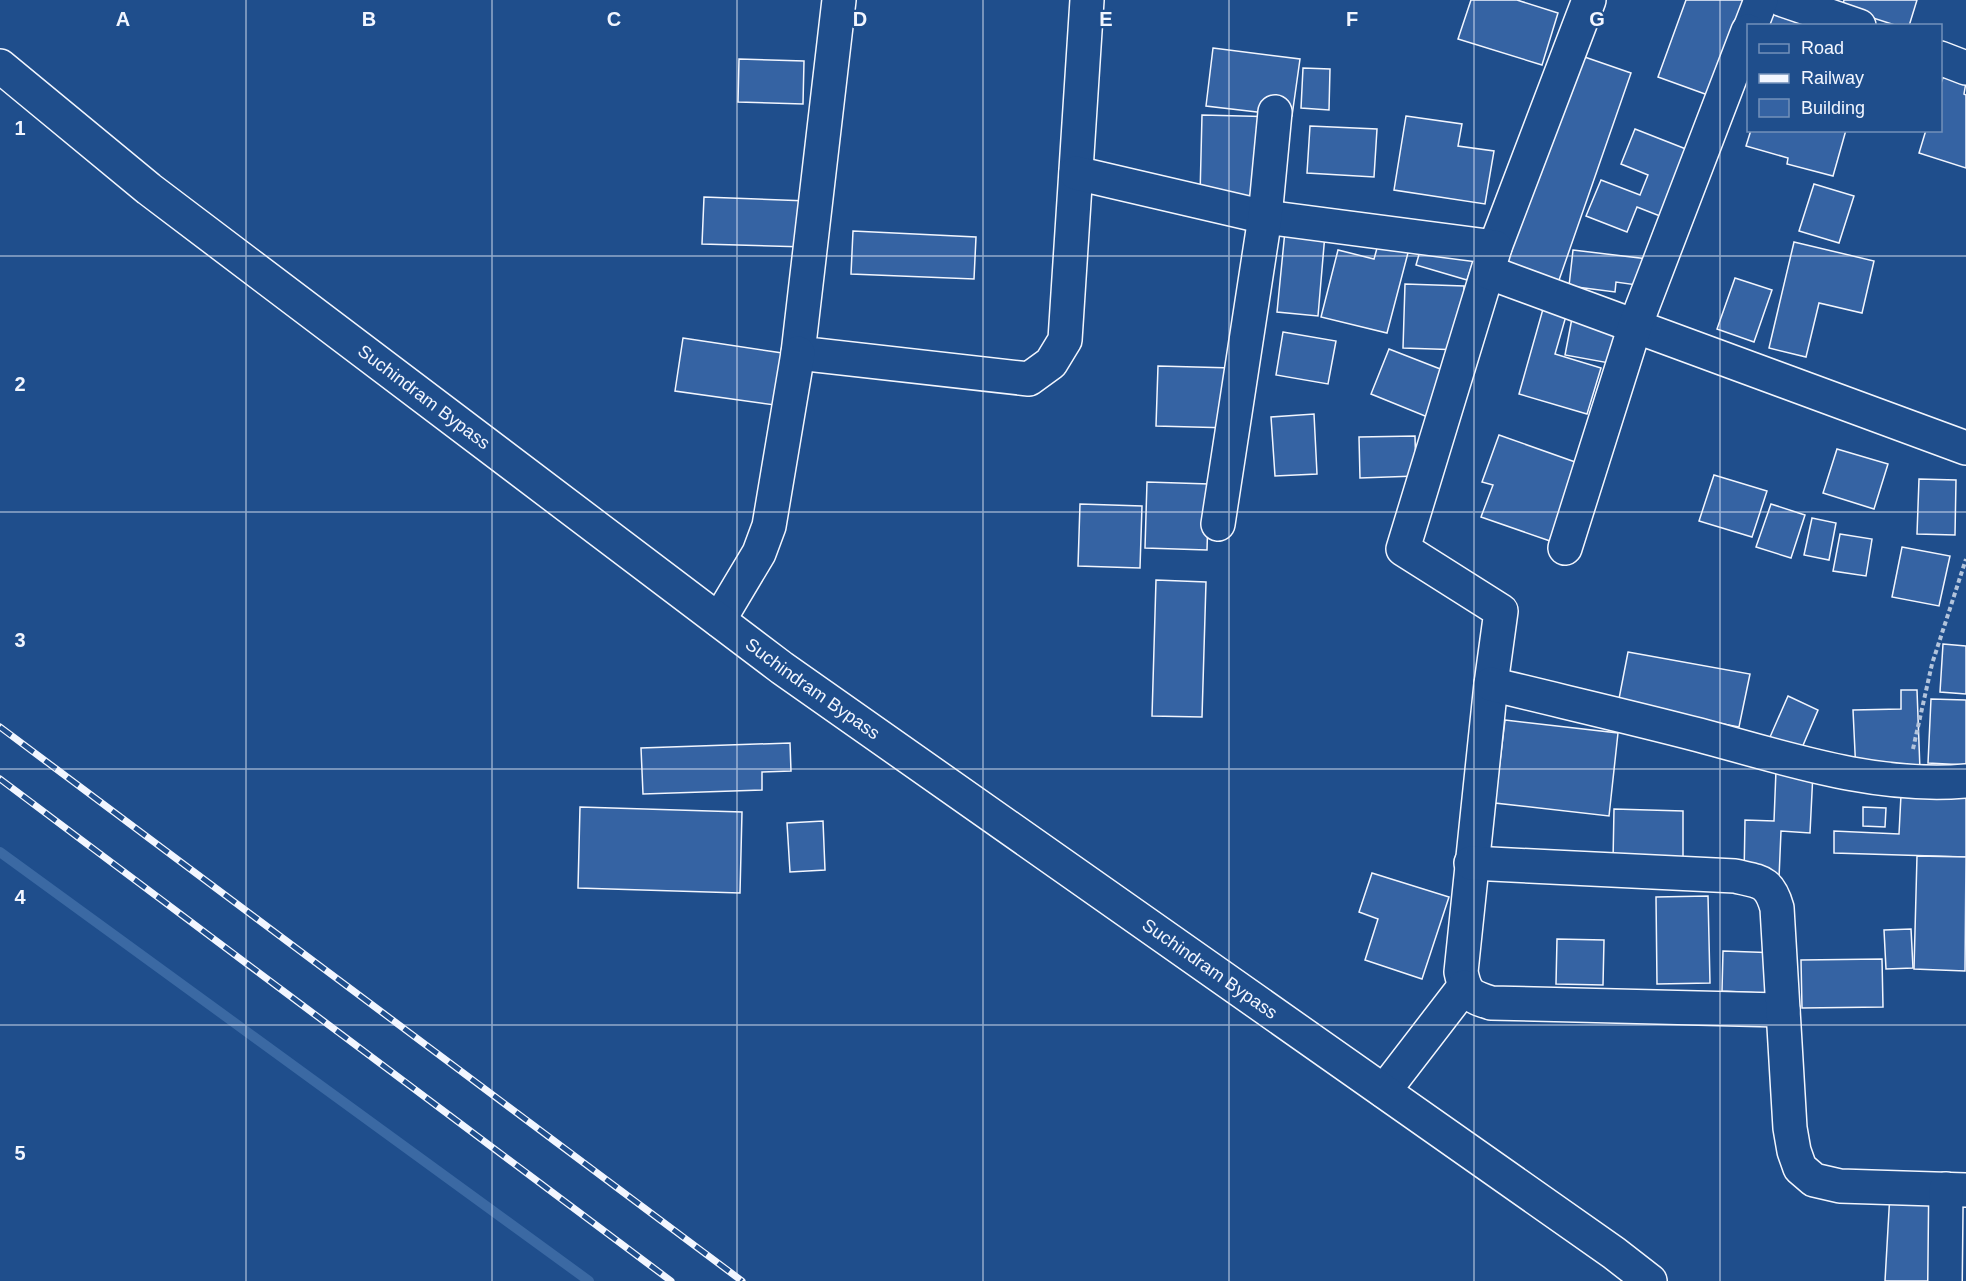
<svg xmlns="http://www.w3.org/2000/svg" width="1966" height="1281" font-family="Arial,sans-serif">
<rect width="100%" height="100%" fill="#1f4e8c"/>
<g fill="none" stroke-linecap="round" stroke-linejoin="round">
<path stroke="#3b69a3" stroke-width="10" d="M0,852L589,1281"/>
</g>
<g fill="#3563a3" stroke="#f2f6ff" stroke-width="1.5">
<path d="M1471,0H1517L1558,13L1542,65L1458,39Z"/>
<path d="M1686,0H1768L1730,103L1658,77Z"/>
<path d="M1844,0H1917L1909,26H1898L1842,8Z"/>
<path d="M1769,3L1829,26H1762Z"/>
<path d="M1213,48L1300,59L1292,116L1206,106Z"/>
<path d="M1576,54L1631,73L1558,283L1502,264Z"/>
<path d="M739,59L804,61L803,104L738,102Z"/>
<path d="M1303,68L1330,69L1329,110L1301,108Z"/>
<path d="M1944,75L1966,82L1964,94L1966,95V168L1919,153L1926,130H1940V86Z"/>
<path d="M1202,115L1279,117L1277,198L1200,196Z"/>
<path d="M1406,116L1462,124L1458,146L1494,151L1485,204L1394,190Z"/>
<path d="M1310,126L1377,129L1374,177L1307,173Z"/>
<path d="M1635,129L1691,151L1665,218L1637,207L1627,232L1586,216L1601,180L1640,195L1648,175L1621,164Z"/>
<path d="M1751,130H1846L1833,176L1787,164L1788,158L1746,146Z"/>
<path d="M1814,184L1854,196L1839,243L1799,231Z"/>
<path d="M704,197L808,201L806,247L702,244Z"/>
<path d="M853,231L976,237L974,279L851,274Z"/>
<path d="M1285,231L1325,234L1318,316L1277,312Z"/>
<path d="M1379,241L1409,249L1387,333L1321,317L1338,250L1374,259Z"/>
<path d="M1794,242L1874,261L1862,313L1819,303L1806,357L1769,348Z"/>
<path d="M1422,244L1474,259L1467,280L1416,265Z"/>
<path d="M1573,250L1648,259L1644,286L1616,282L1615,292L1569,286Z"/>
<path d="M1735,278L1772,290L1754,342L1717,329Z"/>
<path d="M1405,284L1464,286L1462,350L1403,348Z"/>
<path d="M1543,309L1566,316L1555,354L1601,368L1587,414L1519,394Z"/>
<path d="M1573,313L1617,322L1609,363L1565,355Z"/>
<path d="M1283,332L1336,341L1328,384L1276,375Z"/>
<path d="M683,338L789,354L782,406L675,391Z"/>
<path d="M1389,349L1448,372L1430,418L1371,394Z"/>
<path d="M1158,366L1233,368L1231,428L1156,426Z"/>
<path d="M1314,414L1317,474L1275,476L1271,417Z"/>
<path d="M1499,435L1578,463L1550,541L1481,517L1493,485L1482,482Z"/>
<path d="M1415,436L1416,476L1360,478L1359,437Z"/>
<path d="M1837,449L1888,464L1874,509L1823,493Z"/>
<path d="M1714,475L1767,491L1752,537L1699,521Z"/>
<path d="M1919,479L1956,480L1955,535L1917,534Z"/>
<path d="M1147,482L1209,484L1207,550L1145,548Z"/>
<path d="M1080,504L1142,506L1140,568L1078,566Z"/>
<path d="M1771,504L1805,515L1791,558L1756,547Z"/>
<path d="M1812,518L1836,523L1829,560L1804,555Z"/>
<path d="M1840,534L1872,539L1866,576L1833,571Z"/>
<path d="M1902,547L1950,556L1939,606L1892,597Z"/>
<path d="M1156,580L1206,582L1202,717L1152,716Z"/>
<path d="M1943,644L1966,646V694L1940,692Z"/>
<path d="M1628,652L1750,674L1739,727L1618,704Z"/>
<path d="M1901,690H1917L1920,770L1856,773L1853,710L1901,709Z"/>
<path d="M1788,696L1818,710L1801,750L1770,737Z"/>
<path d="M1931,699L1966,700V765L1928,763Z"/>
<path d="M1505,720L1618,733L1609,816L1495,803Z"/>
<path d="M790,743L791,771L762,772V790L643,794L641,748Z"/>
<path d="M1776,770L1813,772L1810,833L1781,831L1779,878L1744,877L1745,820L1774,821Z"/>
<path d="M1901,795L1966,796V857L1834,853V831L1899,834Z"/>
<path d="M580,807L742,812L740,893L578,888Z"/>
<path d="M1863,807L1886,808L1885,827L1863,826Z"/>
<path d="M1614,809L1683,811V863L1613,861Z"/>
<path d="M823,821L825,870L790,872L787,823Z"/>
<path d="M1917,856L1966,857L1965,971L1914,969Z"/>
<path d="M1372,873L1449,897L1422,979L1365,960L1378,919L1359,912Z"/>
<path d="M1708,896L1710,983L1657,984L1656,897Z"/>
<path d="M1911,929L1913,968L1886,969L1884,930Z"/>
<path d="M1557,939L1604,940L1603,985L1556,984Z"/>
<path d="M1723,951L1781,953L1779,994L1722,991Z"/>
<path d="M1882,959L1883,1007L1802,1008L1801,960Z"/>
<path d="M1890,1193L1938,1196L1934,1281H1885Z"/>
</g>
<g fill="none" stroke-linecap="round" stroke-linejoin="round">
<defs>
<g id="minor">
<path d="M839,0L798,353L1029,379L1051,363L1065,340L1087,0"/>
<path d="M1589,0L1495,247L1403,549L1501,611L1491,684L1461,972C1466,995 1470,996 1491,1003L1783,1010"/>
<path d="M1783,0L1859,26"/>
<path d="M1751,26L1761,0"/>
<path d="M1940,58L1966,68"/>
<path d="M1076,173L1265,217L1495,247"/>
<path d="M1488,272L1966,448"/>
<path d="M1218,524L1265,217L1275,112"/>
<path d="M1565,548L1635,326L1748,31"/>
<path d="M719,620L759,553L769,526L798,353"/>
<path d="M1491,684C1560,701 1630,717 1699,735C1785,758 1875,789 1966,781"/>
<path d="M1471,863L1735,876C1760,882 1769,880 1777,908L1790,1128L1794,1151L1800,1168L1814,1180L1840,1186L1966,1190"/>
<path d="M1384,1091L1464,987"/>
<path d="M1945,1281L1946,1189"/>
</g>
<g id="highway">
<path id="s1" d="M0,66L149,189L782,668L1614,1253L1650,1281"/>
</g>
</defs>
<use href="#minor" stroke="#f2f6ff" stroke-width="36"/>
<use href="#highway" stroke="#f2f6ff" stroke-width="36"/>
<path stroke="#b3c4dc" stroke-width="4" stroke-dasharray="4.5 3" stroke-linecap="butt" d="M1913,749L1932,664L1966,559"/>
<use href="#minor" stroke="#1f4e8c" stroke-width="33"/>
<use href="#highway" stroke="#1f4e8c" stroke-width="33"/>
<defs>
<g id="rail">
<path d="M0,727L742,1281"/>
<path d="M0,779L671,1281"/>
</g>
</defs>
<use href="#rail" stroke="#f2f6ff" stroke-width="7"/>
<use href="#rail" stroke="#1f4e8c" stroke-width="4.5" stroke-dasharray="14" stroke-linecap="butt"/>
</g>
<path fill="none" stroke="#f2f6ff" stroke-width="1.5" stroke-opacity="0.55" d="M246,0V1281M492,0V1281M737,0V1281M983,0V1281M1229,0V1281M1474,0V1281M1720,0V1281M0,256H1966M0,512H1966M0,769H1966M0,1025H1966"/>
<g text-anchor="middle" stroke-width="4.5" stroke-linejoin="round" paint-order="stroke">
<g font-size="18" fill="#f2f6ff" stroke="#1f4e8c">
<text dy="6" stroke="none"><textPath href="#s1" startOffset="538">Suchindram Bypass</textPath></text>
<text dy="6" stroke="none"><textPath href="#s1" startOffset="1024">Suchindram Bypass</textPath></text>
<text dy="6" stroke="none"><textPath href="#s1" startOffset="1510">Suchindram Bypass</textPath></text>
</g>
</g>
<g font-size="20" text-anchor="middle" font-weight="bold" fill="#f2f6ff" stroke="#1f4e8c" stroke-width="4.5" stroke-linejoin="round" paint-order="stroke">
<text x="123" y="26">A</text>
<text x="369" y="26">B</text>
<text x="614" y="26">C</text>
<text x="860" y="26">D</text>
<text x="1106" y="26">E</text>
<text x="1352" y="26">F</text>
<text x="1597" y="26">G</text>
<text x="20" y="135">1</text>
<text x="20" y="391">2</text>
<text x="20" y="647">3</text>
<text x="20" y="904">4</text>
<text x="20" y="1160">5</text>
</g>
<rect x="1747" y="24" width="195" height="108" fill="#1f4e8c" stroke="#7391ba" stroke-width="1.5"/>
<rect x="1759" y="44" width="30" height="9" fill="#1f4e8c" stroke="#7391ba" stroke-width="1.5"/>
<text x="1801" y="54" font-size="18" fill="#f2f6ff">Road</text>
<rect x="1759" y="74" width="30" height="9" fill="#f2f6ff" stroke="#7391ba" stroke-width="1.5"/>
<text x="1801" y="84" font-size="18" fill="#f2f6ff">Railway</text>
<rect x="1759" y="99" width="30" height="18" fill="#3563a3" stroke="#7391ba" stroke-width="1.5"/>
<text x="1801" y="114" font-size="18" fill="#f2f6ff">Building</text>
</svg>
